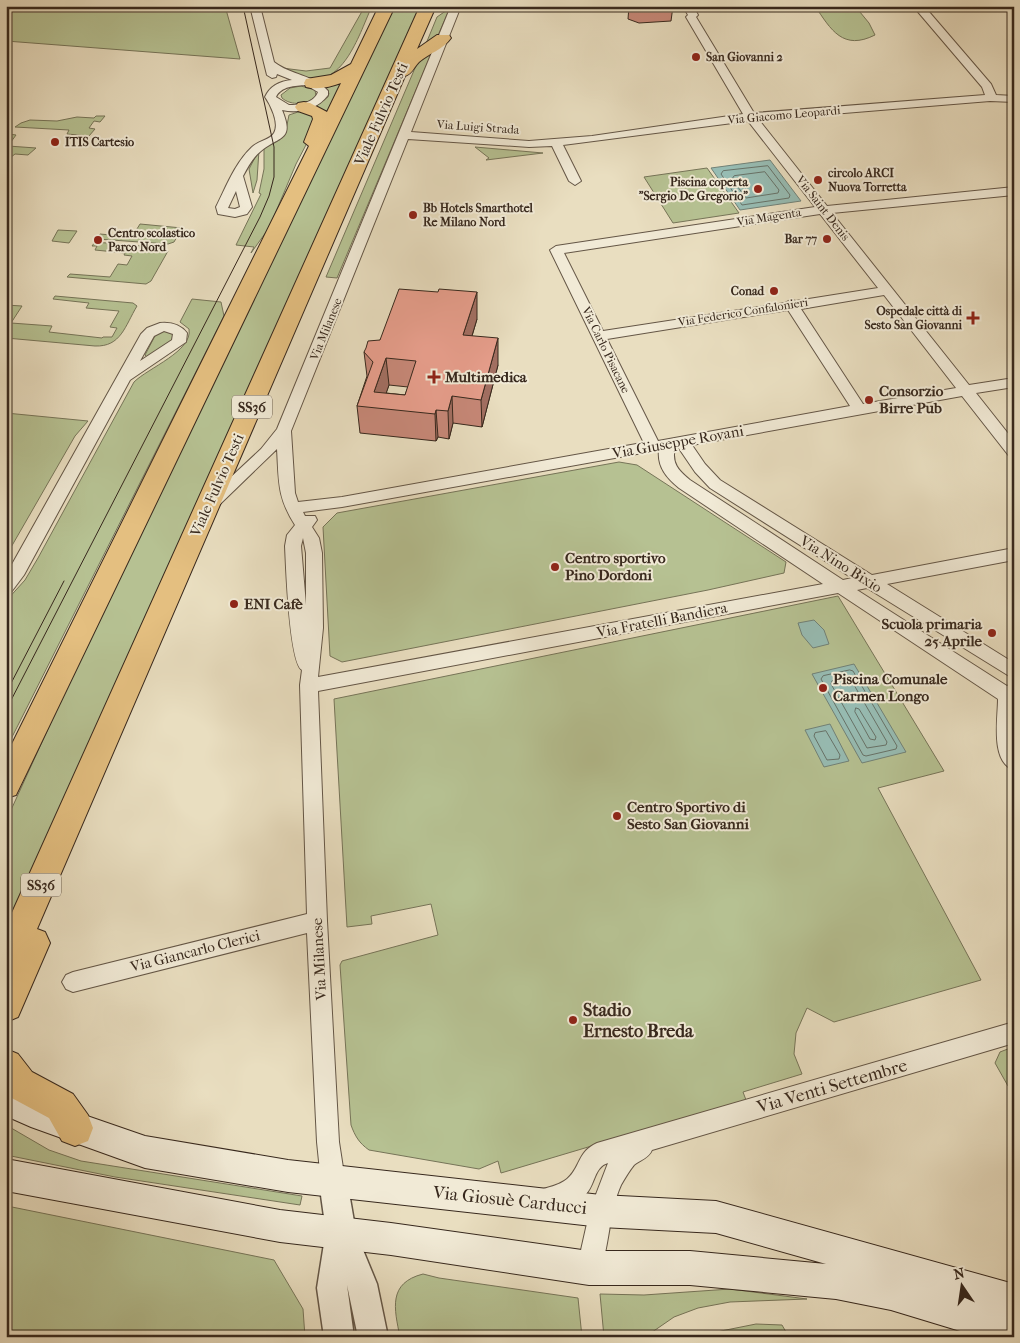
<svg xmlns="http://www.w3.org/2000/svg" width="1020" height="1343" font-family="'IM FELL French Canon',serif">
<rect width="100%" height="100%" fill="#e9dec0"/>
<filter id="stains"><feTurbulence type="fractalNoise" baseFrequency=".004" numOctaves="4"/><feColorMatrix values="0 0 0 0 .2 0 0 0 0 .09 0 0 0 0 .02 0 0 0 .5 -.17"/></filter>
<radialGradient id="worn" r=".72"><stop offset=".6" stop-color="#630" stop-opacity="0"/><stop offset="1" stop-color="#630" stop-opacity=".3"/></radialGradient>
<g fill="#b6c192" stroke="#767458">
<path d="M6,6H225L240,59L6,41Z"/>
<path d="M365,6H372C360,32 344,87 307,78C299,76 290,71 282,68L306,71L330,68Z"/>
<path d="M393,6H422L6,933V821L94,628Z"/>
<path d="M815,6H855L869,23L875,35C843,51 831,30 815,6Z"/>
<path d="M450,8L436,40L423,51L437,17Z"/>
<path d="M432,52L337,278L326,277L418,61Z"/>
<path d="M342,82L327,113L315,107L328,97L329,93L323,86Z"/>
<path d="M301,86L315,90L316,96C308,105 291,106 282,98L281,95L290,88Z"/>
<path d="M304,110L319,120L296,164L269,228L251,253L254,247L236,245L261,194L259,193L264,169V148L278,141L285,135L289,115Z"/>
<path d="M96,116H105L100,122L94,121L89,128L95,129L89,136L67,134L69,130L15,127L21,123L30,120L57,121L77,117L94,118Z"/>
<path d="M9,134L16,135L8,146L36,148L28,155L15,154L6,161V138Z"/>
<path d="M475,147L543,153L486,160L489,158Z"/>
<path d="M259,150L257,180L253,193L249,169Z"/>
<path d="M707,168L739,213L673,223L644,177Z"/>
<path d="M140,224L182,228L174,242L168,244L97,239L100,234L132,237Z"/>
<path d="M58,230L77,231L69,243L52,241Z"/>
<path d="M95,242L163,248L168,251L151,281L146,284L67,277L70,274L110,277L118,264L127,265L132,256L124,255L125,253L95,250L97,246H92Z"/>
<path d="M55,296L133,303L137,306C125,326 121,347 95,346L6,338V305L22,306L11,323L52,326L49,332L102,338L103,337H112L117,328L110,327L119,311L86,308L89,303L53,299Z"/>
<path d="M192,299L221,302L224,316L6,749V601L25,580L38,558L134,382C148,368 193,351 189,329L180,322Z"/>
<path d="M163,331L173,333L174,337L171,342L147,357L145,355L156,334Z"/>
<path d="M6,413L88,421L75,436L6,556Z"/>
<path d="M619,462L637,465L786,562L784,573L708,590L342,662L330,656L323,527L337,513Z"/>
<path d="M838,596L944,771L878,788L981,980L834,1022L807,1008L796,1033L794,1054L802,1074L743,1092L746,1100L501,1173L498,1161L479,1169L369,1150C359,1143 355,1136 351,1125L340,965L342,961L438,935L431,904L371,916L372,924L347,927L334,699Z"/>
<path d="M1013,1047L1014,1084L1008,1086L995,1063L1000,1052Z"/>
<path d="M6,1125L49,1150L81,1161L302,1196L300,1205L115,1177L6,1155Z"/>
<path d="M7,1206L274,1260L303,1309L305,1337H6Z"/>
<path d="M423,1274L439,1278L578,1298L582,1337H400C394,1308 388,1283 423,1274Z"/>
<path d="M730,1289L807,1299L730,1302L698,1308L674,1317L645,1337H604L600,1294L644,1295Z"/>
<path d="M756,1324L782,1325L786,1332V1337H707L721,1331Z"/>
</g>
<g fill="#97bcb3" stroke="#718177">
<path d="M770,160L801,201L740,210L711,168Z"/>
<path d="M814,620L824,630L829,644L813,648L802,635L798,623Z"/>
<path d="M854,664L906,752L862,763L812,674Z"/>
<path d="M830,724L849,761L824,767L805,730Z"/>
</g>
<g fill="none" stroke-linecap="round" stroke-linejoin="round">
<g stroke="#677268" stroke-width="1">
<path d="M768,166L790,195L789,198L742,205L721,174L723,171Z"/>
<path d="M765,172L779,190L778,193L746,198L732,179L734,176Z"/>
<path d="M850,670L853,671L897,746L896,749L866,756L863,755L821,679L823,676Z"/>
<path d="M847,677L850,678L887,742L886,745L867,748L831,684L832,681Z"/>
<path d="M856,708L859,709L876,737L875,740L870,739L855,712Z"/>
<path d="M826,731L840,755L839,759L827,760L814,736L815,733Z"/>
</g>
<defs>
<g id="minor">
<path d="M250,6H260L274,62C290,75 315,75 328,91V95C318,109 299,114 282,110C295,141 279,136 261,151C253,157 248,167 243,176L252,207L247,214L235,217L218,214L216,207C226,187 235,163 252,147C258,141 270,140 274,133C280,123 270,104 265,97C270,86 280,81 292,80L277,74L276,77L272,78L267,75ZM306,85L318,92C314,103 299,105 289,105L276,97C281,86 295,86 306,85ZM236,191L240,207L235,209L228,208Z"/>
<path d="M451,6H461L411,132L529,141L592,136L743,114L686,17L688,15L683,6H693L698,15L696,17L754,113L985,95L982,87L913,6H924L991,84L996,95L1014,96V102L990,101L759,120L827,206L1014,187V195L832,213L969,385L1014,378V387L976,393L1014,441V457L1009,456L962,396L692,445L705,464L720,480L872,575L1014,548V560L887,584L1014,663V679L867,588L857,590L1007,686L1014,683V770C990,762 998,719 998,699L838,593L318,691L327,921L339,1142L345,1181L341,1189L333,1193L325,1189L321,1181L317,1142L307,933L73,992L66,989L62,982L66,975L73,972L307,914L300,685L302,670C289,663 286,565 285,546L287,535L295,525C277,497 279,481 277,449L217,507L211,508L205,507L203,503L261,449L277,429ZM748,121L815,207L556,246L550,250L643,441L642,443L342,497L298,502L295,493L291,431L408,139L529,147L552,146L569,181L575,185L581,181L563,145ZM820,214L878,288L796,301L791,300L785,303L603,331L564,253ZM884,295L956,388L863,404L801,309ZM788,310L850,406L658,441L607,339ZM678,447L695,472L710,488L852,578L843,580L690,480C679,471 671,463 675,448ZM659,450C657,467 667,478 679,488L823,584L318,677L323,628L322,553L319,538L312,527L317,520L315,516H305L303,512L342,507ZM303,538L306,553V605L301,546Z"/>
<path d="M160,323C170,322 180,324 187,333L186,342L130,380L24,575L12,591L6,593V575L141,334L147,328ZM164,331L173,334L172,340L140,361L154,336Z"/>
<path d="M1014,1022V1043L652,1150C649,1158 640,1160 634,1165C629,1171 625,1178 621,1185C608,1214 610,1248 598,1277L589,1280L580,1277L577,1268L590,1210L608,1163C594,1167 595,1185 586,1194C575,1204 559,1208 546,1211L538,1207L534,1199L538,1191C547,1187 559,1186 567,1179C581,1167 577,1152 597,1143Z"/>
</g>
<path id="tertiary" d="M333,1167L343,1171L347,1181L356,1233L377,1284L388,1337H358L347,1285L354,1337H324L317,1288L326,1231L319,1181L323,1171Z"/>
<path id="secondary" d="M6,1084L38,1099L145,1136L288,1160L601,1195L716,1201L1014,1284V1337H980L891,1310L836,1299L690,1285H589L391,1255L280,1242L6,1191V1159L280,1210L391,1223L589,1251H690L826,1264L716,1233L601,1227L288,1192L145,1168L31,1127L6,1116Z"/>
<g id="primary">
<path d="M379,6H395L16,795L6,798V756L309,146L304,142L313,119L312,116L298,111L295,107L298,103L304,102L310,103L327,112L341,83C330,87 318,90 306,87L304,83L306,79L331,75L351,64Z"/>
<path d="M420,6H436L417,49L437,35H449L451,38C443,50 429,53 419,62C414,67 412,74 405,76L37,929L45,932L50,943L18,1017L6,1022V926Z"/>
<path d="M6,1049L18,1054L32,1072L73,1094L88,1115L93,1128L88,1141L75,1146L62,1141L49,1118L8,1096Z"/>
</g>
</defs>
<use href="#minor" stroke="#645646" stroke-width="2"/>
<use href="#tertiary" stroke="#645646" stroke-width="3"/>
<use href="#secondary" stroke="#37281d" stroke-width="2"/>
<use href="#primary" stroke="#37281d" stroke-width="2"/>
<use href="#minor" fill="#f1ead6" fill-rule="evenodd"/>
<use href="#tertiary" fill="#f1ead6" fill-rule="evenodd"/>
<use href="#secondary" fill="#f1ead6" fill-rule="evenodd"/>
<use href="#primary" fill="#e4bf80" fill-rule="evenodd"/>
<g stroke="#37281d" stroke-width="1">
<path d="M6,693L64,581"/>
<path d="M6,710L260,217L269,196L274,177V147L243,6"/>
</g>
</g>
<g fill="#c78878" stroke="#37281d" fill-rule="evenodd">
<path d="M629,6H673L671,21L639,23L628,19Z"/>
<path d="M477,319L472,336L498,365L482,427L453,423L449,439L438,437L436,441L360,433L357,406L367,376L364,352L380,340ZM389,385L408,387L405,395L386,393Z"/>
</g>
<g fill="#a26f62" stroke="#37281d">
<path d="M477,292V319L464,362L463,335Z"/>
<path d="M498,338V365L482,427L481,400Z"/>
<path d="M386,358L389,385L381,408L374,392Z"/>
<path d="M452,396L453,423L449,439L448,411Z"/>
<path d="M436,410L438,437L436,441L435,414Z"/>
</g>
<path fill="#e79e8c" stroke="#37281d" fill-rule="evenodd" d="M399,289L438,292L439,289L477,292L463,335L498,338L481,400L452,396L448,411L436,410L435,414L357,406L373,362L364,352L366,348L368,341L380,340ZM386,358L416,361L405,395L374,392Z"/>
<g fill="#8f2418" stroke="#f1ead6" stroke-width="2">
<circle cx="696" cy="57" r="5"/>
<circle cx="55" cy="142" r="5"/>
<circle cx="818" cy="180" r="5"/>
<circle cx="758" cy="189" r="5"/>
<circle cx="413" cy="215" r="5"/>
<circle cx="827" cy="239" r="5"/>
<circle cx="98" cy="240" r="5"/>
<circle cx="774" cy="291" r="5"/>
<path d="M970.5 310.5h5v5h5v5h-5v5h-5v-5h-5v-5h5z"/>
<path d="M431.5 369.5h5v5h5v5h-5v5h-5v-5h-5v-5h5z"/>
<circle cx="869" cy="400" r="5"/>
<circle cx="555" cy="567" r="5"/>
<circle cx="234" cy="604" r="5"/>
<circle cx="992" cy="633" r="5"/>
<circle cx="823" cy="688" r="5"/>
<circle cx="617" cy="816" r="5"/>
<circle cx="573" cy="1020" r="5"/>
</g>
<g text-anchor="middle" stroke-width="4" stroke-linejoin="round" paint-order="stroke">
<g font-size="12" font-weight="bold" fill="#37281d" stroke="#f1ead6" text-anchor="start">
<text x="706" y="61">San Giovanni 2</text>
<text x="65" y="146">ITIS Cartesio</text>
<text x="828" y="177">circolo ARCI<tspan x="828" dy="14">Nuova Torretta</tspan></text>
<text x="748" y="186" text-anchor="end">Piscina coperta<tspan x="748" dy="14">"Sergio De Gregorio"</tspan></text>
<text x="423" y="212">Bb Hotels Smarthotel<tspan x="423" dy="14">Re Milano Nord</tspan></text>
<text x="108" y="237">Centro scolastico<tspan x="108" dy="14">Parco Nord</tspan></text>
<text x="817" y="243" text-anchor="end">Bar 77</text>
<text x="764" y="295" text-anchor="end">Conad</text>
<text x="962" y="315" text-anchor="end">Ospedale città di<tspan x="962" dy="14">Sesto San Giovanni</tspan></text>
</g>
<g font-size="12" fill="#37281d" stroke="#f1ead6">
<text transform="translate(784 115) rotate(-5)" y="4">Via Giacomo Leopardi</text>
<text transform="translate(478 127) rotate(4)" y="4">Via Luigi Strada</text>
<text transform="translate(823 208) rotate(52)" y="4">Via Saint Denis</text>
<text transform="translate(769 217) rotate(-9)" y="4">Via Magenta</text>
<text transform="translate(743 312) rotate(-9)" y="4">Via Federico Confalonieri</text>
<text transform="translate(326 329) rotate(-68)" y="4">Via Milanese</text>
<text transform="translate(606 350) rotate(64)" y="4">Via Carlo Pisacane</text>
</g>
<g fill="#f1ead6" stroke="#6f6254" stroke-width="1">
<rect x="232" y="395.5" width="40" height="23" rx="4"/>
<rect x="21" y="873.5" width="40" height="23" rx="4"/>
</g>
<g font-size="14" font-weight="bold" fill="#37281d">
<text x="252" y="412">SS36</text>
<text x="41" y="890">SS36</text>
</g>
<g font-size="15" fill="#37281d" stroke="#f1ead6">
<text transform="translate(381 114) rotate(-66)" y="5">Viale Fulvio Testi</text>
<text transform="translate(678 442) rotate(-10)" y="5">Via Giuseppe Rovani</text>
<text transform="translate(217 485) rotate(-66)" y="5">Viale Fulvio Testi</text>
<text transform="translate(841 564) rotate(32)" y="5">Via Nino Bixio</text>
<text transform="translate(662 620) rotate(-11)" y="5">Via Fratelli Bandiera</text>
<text transform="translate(195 951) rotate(-14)" y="5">Via Giancarlo Clerici</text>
<text transform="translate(319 959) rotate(-93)" y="5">Via Milanese</text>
</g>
<g font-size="15" font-weight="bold" fill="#37281d" stroke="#f1ead6" text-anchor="start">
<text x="445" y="382">Multimedica</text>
<text x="879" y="396">Consorzio<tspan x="879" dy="17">Birre Pub</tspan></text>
<text x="565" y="563">Centro sportivo<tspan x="565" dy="17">Pino Dordoni</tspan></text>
<text x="244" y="609">ENI Cafè</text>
<text x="982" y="629" text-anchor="end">Scuola primaria<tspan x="982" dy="17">25 Aprile</tspan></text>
<text x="833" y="684">Piscina Comunale<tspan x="833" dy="17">Carmen Longo</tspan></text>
<text x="627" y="812">Centro Sportivo di<tspan x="627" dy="17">Sesto San Giovanni</tspan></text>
</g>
<g font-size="18" font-weight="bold" fill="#37281d" stroke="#f1ead6" text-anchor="start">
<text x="583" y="1016">Stadio<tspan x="583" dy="21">Ernesto Breda</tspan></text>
</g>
<g font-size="18" fill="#37281d" stroke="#f1ead6">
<text transform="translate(832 1086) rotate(-16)" y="6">Via Venti Settembre</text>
<text transform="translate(510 1200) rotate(6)" y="6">Via Giosuè Carducci</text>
</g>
</g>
<rect width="1020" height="1343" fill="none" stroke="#e9dec0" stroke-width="25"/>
<rect x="8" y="8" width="1005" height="1328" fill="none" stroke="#37281d" stroke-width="2.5"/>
<rect x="12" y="12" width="995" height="1318" fill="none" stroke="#37281d"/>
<g transform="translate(962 1286) rotate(347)" stroke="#f1ead6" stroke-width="4" paint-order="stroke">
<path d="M0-4L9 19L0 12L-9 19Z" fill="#37281d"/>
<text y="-8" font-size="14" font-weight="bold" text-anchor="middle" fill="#37281d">N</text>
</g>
<rect width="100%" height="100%" filter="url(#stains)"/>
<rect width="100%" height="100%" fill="url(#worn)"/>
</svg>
